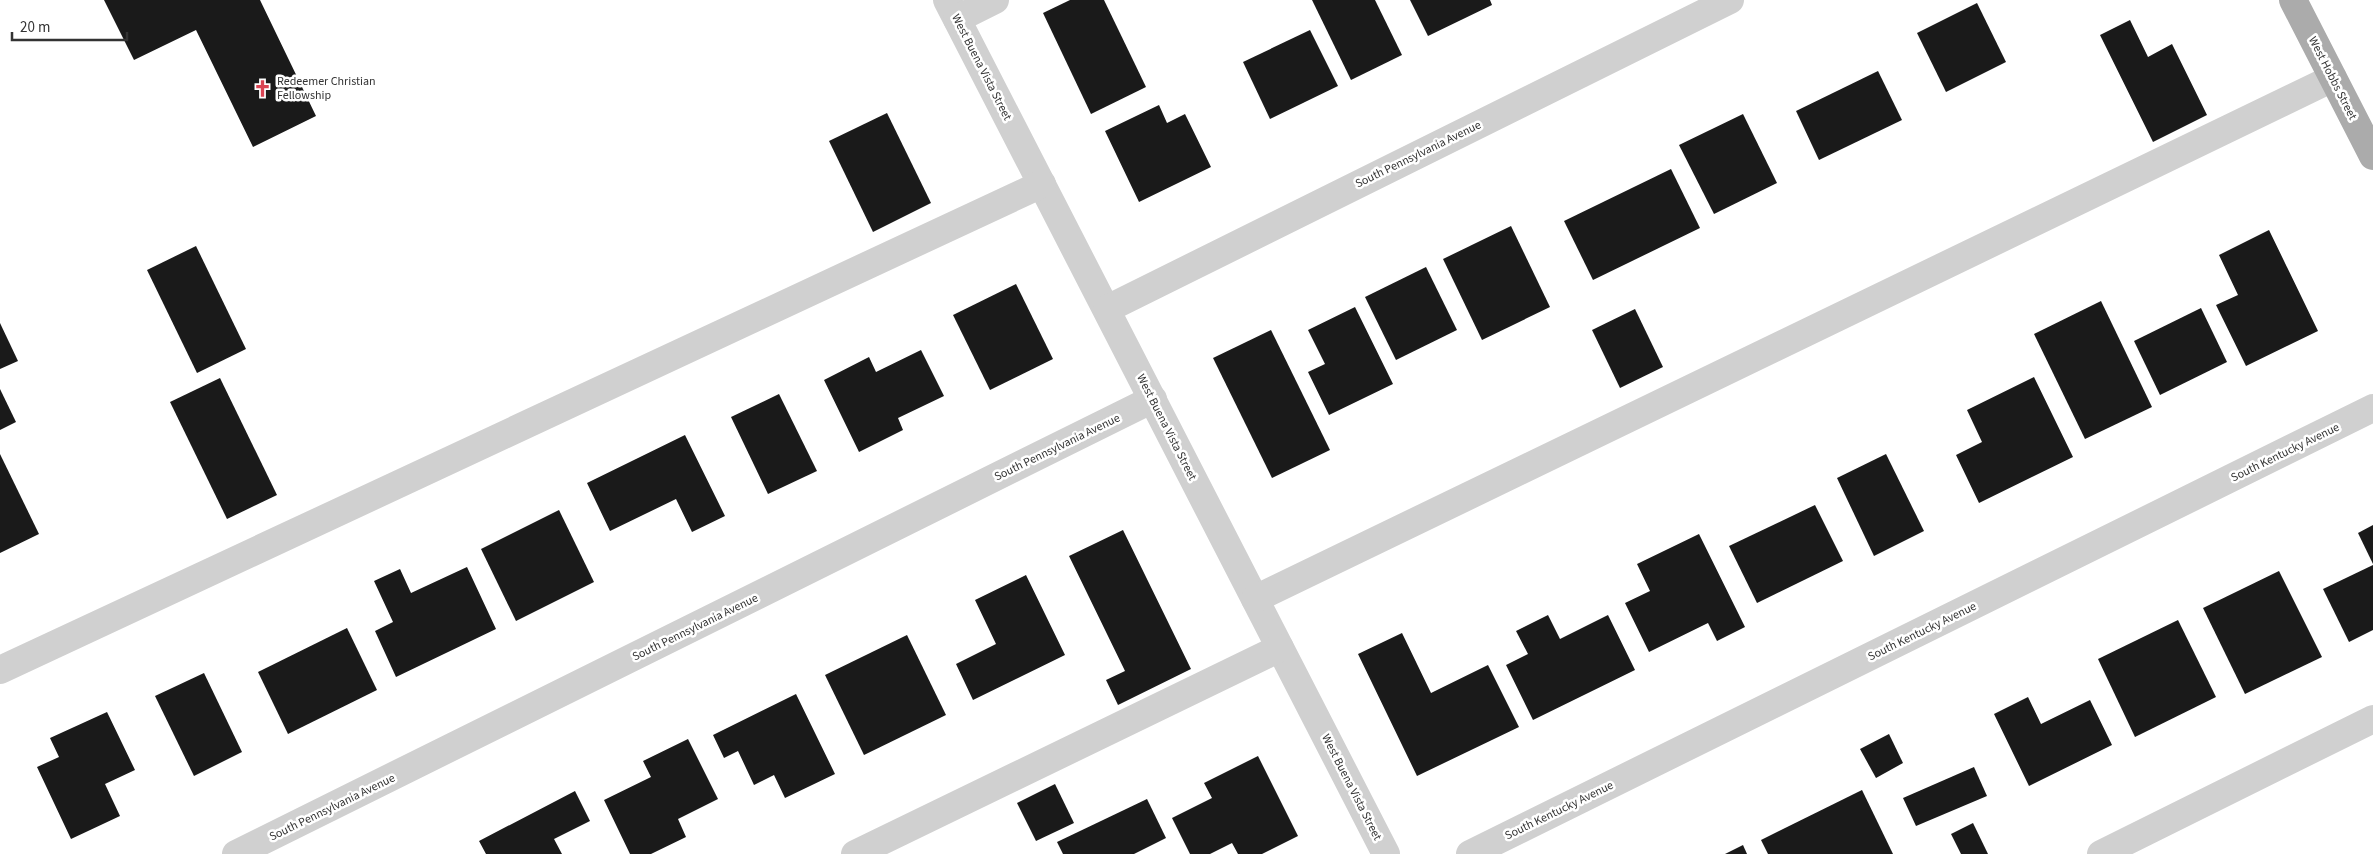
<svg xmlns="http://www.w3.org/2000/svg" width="2373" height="854" font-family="'Source Sans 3',sans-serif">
<rect width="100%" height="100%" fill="#fff"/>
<g fill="#1a1a1a">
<path d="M104,0H260L316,116L253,147L196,30L134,60Z"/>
<path d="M1070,0H1104L1146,87L1091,114L1043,13Z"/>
<path d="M1312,0H1375L1402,55L1351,80Z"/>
<path d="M1410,0H1490L1492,5L1428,36Z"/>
<path d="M1977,3L2006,62L1946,92L1917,33Z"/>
<path d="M2130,20L2148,57L2172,44L2207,115L2153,142L2100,35Z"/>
<path d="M1310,30L1338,86L1270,119L1243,62Z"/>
<path d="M1878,71L1902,120L1819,160L1796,111Z"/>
<path d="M1159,105L1167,123L1185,114L1211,167L1139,202L1105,131Z"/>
<path d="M887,113L931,203L873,232L829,141Z"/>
<path d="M1743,114L1777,183L1714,214L1679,145Z"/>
<path d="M1671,169L1700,228L1593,280L1564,221Z"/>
<path d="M1511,226L1550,307L1482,340L1443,259Z"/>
<path d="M2269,230L2318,331L2246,366L2216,305L2238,295L2219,255Z"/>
<path d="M196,246L246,349L197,373L147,270Z"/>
<path d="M1426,267L1457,330L1396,360L1365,297Z"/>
<path d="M1016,284L1053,359L990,390L953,315Z"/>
<path d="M2101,301L2152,407L2085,439L2034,334Z"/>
<path d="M1355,307L1393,384L1329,415L1308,372L1325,364L1308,330Z"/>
<path d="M2201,308L2227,362L2160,395L2134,341Z"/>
<path d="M1635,309L1663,367L1620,388L1592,330Z"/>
<path d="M0,323L18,361L0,369Z"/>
<path d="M1271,330L1330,450L1272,478L1213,358Z"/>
<path d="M921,350L944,396L898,418L903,430L859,452L824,380L869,357L876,372Z"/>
<path d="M2034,377L2073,457L1979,503L1956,455L1982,442L1967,410Z"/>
<path d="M220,378L277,495L227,519L170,402Z"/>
<path d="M0,389L16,422L0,430Z"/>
<path d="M779,394L817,471L768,494L731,417Z"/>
<path d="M685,435L725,516L692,532L676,499L610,531L587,483Z"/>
<path d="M0,454L39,534L0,553Z"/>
<path d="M1886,454L1924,531L1874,556L1837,478Z"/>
<path d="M1815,505L1843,561L1757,603L1729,546Z"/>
<path d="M559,510L594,582L516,621L481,549Z"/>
<path d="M2373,525V564L2358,533Z"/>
<path d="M1123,530L1191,669L1118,705L1106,680L1125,671L1069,556Z"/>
<path d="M1699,534L1745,627L1717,641L1708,623L1649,652L1625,603L1650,591L1637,564Z"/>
<path d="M2373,565V630L2349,642L2323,589Z"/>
<path d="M467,567L496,629L396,677L375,631L393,622L374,581L400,569L411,593Z"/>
<path d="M2279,571L2322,657L2245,694L2203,608Z"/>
<path d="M1026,575L1065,655L973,700L956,664L996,644L975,600Z"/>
<path d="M1548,615L1560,639L1608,615L1635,670L1533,720L1506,665L1528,654L1516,631Z"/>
<path d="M2178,620L2216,697L2135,737L2098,659Z"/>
<path d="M347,628L377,690L288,734L258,672Z"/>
<path d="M1402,633L1431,693L1488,665L1519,727L1417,776L1358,654Z"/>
<path d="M907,635L946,715L864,755L825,675Z"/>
<path d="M204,673L242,752L194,776L155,696Z"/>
<path d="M796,694L835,774L785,798L774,775L754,785L738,751L724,758L713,735Z"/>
<path d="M2028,697L2041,724L2090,700L2112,745L2029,786L1994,714Z"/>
<path d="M107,712L135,770L105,784L120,816L71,839L37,767L59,757L50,738Z"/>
<path d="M1889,734L1903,763L1876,778L1860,749Z"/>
<path d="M688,739L718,799L678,819L686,837L651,854H630L604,800L651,777L643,761Z"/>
<path d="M1258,756L1298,836L1262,854H1238L1232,843L1210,854H1190L1172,818L1212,798L1204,783Z"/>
<path d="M1974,767L1987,796L1916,826L1903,798Z"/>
<path d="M1055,784L1074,823L1036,841L1017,803Z"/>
<path d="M1862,790L1893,854H1768L1761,840Z"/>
<path d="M575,791L590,821L554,839L562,854H486L479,841Z"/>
<path d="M1147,799L1166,838L1134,854H1063L1057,842Z"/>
<path d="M1973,823L1988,854H1961L1951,834Z"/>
<path d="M1743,845L1747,854H1725Z"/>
</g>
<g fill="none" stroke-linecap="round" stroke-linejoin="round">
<g stroke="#d0d0d0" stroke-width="28">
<path d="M947,0L1386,854"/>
<path d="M957,19L995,0"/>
<path d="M1107,309L1730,0"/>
<path d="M1255,599L2333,78"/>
<path d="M0,670L1042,184"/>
<path d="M236,854L1153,399"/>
<path d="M855,854L1280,648"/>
<path d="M1470,854L2373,408"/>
<path d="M2101,854L2373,719"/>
</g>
<path stroke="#ababab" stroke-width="28" d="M2293,0L2373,156"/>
</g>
<defs>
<symbol id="church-bare" viewBox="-9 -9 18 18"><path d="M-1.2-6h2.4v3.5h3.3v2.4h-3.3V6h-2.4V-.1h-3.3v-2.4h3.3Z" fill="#da4453" stroke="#fff" stroke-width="2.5" paint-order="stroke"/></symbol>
</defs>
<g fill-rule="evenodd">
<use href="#church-bare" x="250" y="76" width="25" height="25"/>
</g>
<g text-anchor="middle" stroke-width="5" stroke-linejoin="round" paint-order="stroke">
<g font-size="12" fill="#333" stroke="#fff">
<text transform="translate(982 67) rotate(63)" y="4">West Buena Vista Street</text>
<text transform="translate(2333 78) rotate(63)" y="4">West Hobbs Street</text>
<text transform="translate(1418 154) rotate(-26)" y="4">South Pennsylvania Avenue</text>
<text transform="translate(1167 427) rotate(63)" y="4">West Buena Vista Street</text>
<text transform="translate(1057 447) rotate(-26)" y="4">South Pennsylvania Avenue</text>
<text transform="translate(2285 452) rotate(-26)" y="4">South Kentucky Avenue</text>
<text transform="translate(695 627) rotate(-26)" y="4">South Pennsylvania Avenue</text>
<text transform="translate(1922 631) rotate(-26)" y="4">South Kentucky Avenue</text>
<text transform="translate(1352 787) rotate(63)" y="4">West Buena Vista Street</text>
<text transform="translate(332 807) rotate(-26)" y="4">South Pennsylvania Avenue</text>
<text transform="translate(1559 810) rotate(-26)" y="4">South Kentucky Avenue</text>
</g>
<g font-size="12" fill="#333" stroke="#fff" text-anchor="start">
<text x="277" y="85">Redeemer Christian<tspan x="277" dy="14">Fellowship</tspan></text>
</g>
</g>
<path d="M12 32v8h115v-8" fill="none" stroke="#333333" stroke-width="2.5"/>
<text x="20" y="32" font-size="15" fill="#333333" stroke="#ffffff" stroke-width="4" paint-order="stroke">20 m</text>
</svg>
